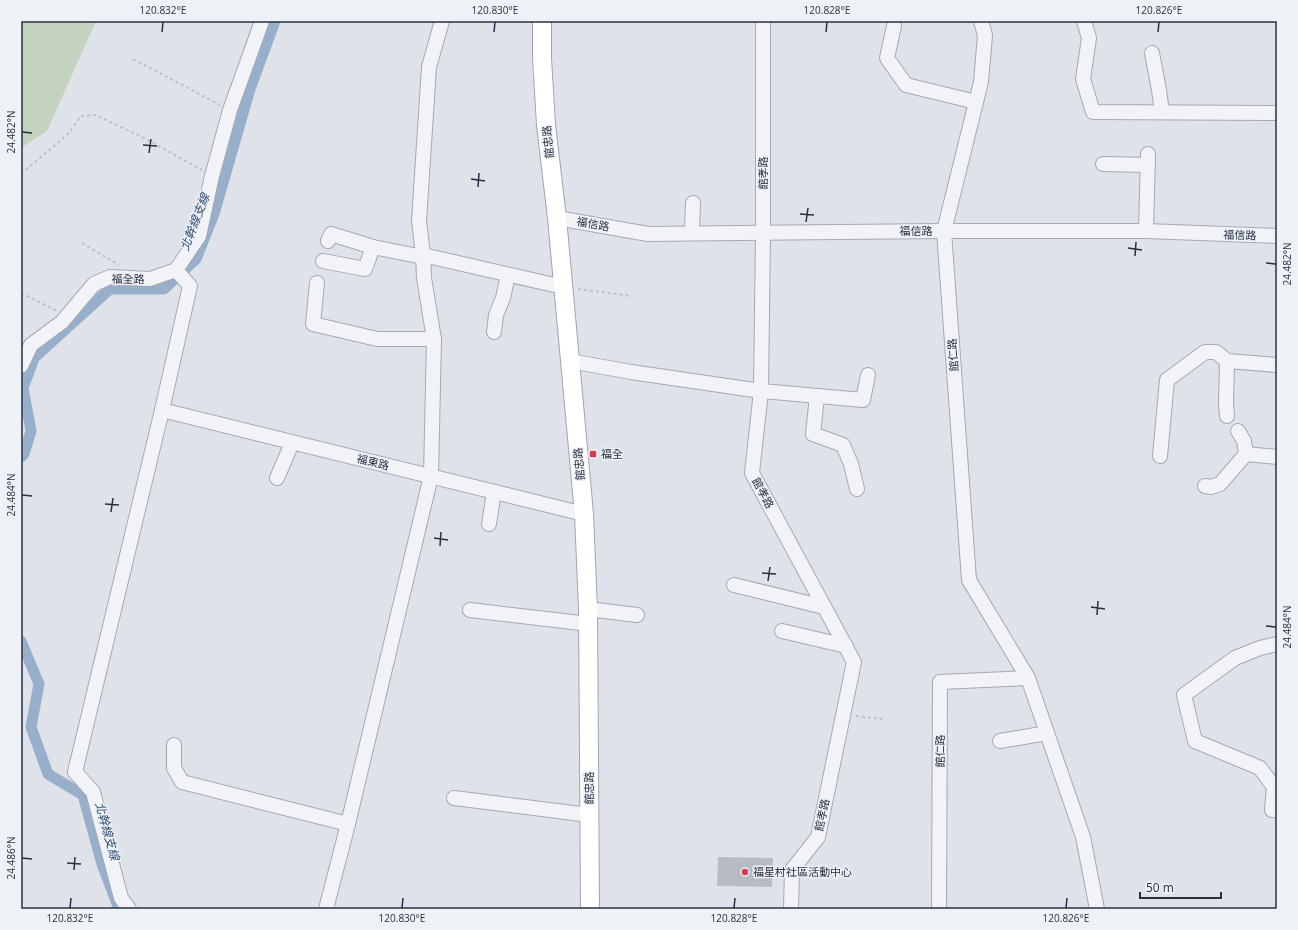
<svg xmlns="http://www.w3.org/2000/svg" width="1298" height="930" font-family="'Open Sans','Noto Sans TC',sans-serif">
<rect width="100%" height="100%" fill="#dfe2e9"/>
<path fill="#c4d3bf" d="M21,21H96L47,131L21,148Z"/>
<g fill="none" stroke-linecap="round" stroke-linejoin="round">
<g stroke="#98afcb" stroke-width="11">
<path d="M21,457L24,454L31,431L23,388L34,358L110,289H164L196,259L214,214L250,89L275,21"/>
<path d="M21,641L39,684L31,727L48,774L83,795L102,864L119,909"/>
</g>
</g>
<path fill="#b6bbc6" d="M718,857L773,858L772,887L717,886Z"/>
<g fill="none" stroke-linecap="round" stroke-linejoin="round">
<defs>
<g id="minor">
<path d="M763,21V232L761,391L752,473L854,662L818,837L792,870L791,909"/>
<path d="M981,21L985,35L981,82L944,231L969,580L1028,678L1083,837L1097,909"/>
<path d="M1084,21L1089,38L1083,79L1093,112L1277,113"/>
<path d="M894,26L887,58L906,85L976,102"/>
<path d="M1152,53L1159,90L1162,112"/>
<path d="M1103,164L1148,165"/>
<path d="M557,218L648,234L944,231H1146L1277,236"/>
<path d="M1146,231L1148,154"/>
<path d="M692,233L693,203"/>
<path d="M328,241L331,234L373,247L423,257"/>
<path d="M423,255L563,287"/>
<path d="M323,261L365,269L373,247"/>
<path d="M317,283L313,324L377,339H434"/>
<path d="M494,332L496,315L503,298L508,275"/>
<path d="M570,361L631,372L761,391L863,400L868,375"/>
<path d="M21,366L31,345L62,322L94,284L110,277L150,279L176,270L199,236L212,176L230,110L262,21"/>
<path d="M817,396L813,434L843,445L851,464L857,489"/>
<path d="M162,410L584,514"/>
<path d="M1227,416L1226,403L1227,361"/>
<path d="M1238,431L1244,441L1246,454"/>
<path d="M1160,456L1167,380L1205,352H1216L1227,361L1277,365"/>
<path d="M277,478L292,443"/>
<path d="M1205,486L1211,487L1220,484L1246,454L1277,457"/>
<path d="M489,524L494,492"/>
<path d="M734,585L824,607"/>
<path d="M588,609L637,615"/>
<path d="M470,610L589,624"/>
<path d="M782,631L846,646"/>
<path d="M1277,644L1260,648L1235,658L1184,695L1195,741L1260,768L1274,787L1272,810H1277"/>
<path d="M1000,741L1047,733"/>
<path d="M174,745V768L182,782L348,824"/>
<path d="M454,798L589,815"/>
<path d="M129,909L121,898L93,792L75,772L162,410L190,286L176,270"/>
<path d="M326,909L348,824L431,476L434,339L424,278L423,255L419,221L429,67L442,21"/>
<path d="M939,909L940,682L1028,678"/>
</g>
<path id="major" d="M542,21V58L546,125L557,218L584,514L588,609L590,909"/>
</defs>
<use href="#minor" stroke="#a4a9b3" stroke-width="16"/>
<use href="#major" stroke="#9da6b5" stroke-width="20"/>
<g stroke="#bcc0c8" stroke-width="2" stroke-dasharray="3 3" stroke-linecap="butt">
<path d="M133,59L220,105"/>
<path d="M21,174L68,134L81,116L96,115L144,138L202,170"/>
<path d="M82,243L119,265"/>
<path d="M578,289L632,296"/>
<path d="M21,293L57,311"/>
<path d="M856,716L882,719"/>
</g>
<use href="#minor" stroke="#f1f3f7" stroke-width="14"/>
<use href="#major" stroke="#fff" stroke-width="18"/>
</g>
<path fill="none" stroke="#273041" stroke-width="1.5" d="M162,32L163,22M494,32L495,22M826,32L827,22M1158,32L1159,22M22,132L32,133M143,145L157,146M149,153L151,139M471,179L485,181M478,187L479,173M800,214L814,215M806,222L808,208M1128,248L1142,250M1135,256L1136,242M1266,263L1276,264M22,495L32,496M105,504L119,505M111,512L113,498M434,538L448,540M440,546L441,532M762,573L776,574M768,581L770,567M1091,607L1105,609M1097,615L1098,601M1266,626L1276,627M22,858L32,859M67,863L81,864M74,870L75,857M70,908L71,898M402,908L403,898M734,908L735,898M1066,908L1067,898"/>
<g fill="#d43d50" stroke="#eef1f6" stroke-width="1.5">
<rect x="589" y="450" width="8" height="8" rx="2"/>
<circle cx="745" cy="872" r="4"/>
</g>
<g text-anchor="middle" stroke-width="3" stroke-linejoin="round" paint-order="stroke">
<g font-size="11" fill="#273041" stroke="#eef1f6">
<text transform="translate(548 142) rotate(-96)" y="4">館忠路</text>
<text transform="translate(763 173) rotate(-90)" y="4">館孝路</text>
<text transform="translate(593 224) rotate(10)" y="4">福信路</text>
<text x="916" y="235">福信路</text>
<text transform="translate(1240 235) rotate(2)" y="4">福信路</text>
<text transform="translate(128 279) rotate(1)" y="4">福全路</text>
<text transform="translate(953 355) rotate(-94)" y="4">館仁路</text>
<text transform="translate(373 462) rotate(14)" y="4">福東路</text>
<text transform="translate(579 464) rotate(-95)" y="4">館忠路</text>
<text transform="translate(763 493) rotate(62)" y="4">館孝路</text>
<text transform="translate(940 751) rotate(-90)" y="4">館仁路</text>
<text transform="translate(589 788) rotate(-90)" y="4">館忠路</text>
<text transform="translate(822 815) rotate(-78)" y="4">館孝路</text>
</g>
<g font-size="11" fill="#273041" stroke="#eef1f6" text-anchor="start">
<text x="601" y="458">福全</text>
<text x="753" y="876">福星村社區活動中心</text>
</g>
<g font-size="12" font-style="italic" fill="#2f4d76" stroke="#eef1f6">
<text transform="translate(195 222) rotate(-69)" y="4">北幹線支線</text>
<text transform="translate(107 831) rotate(74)" y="4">北幹線支線</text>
</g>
</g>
<rect width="1298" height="930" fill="none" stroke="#eef1f6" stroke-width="44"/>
<path d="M1140 892v6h81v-6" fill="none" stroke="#273041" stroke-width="2"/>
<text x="1146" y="892" font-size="12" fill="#273041" stroke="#eef1f6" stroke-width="3" paint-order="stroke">50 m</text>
<rect x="22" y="22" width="1254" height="886" fill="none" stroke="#273041" stroke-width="1.5"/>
<g font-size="10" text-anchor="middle" fill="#273041">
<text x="163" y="14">120.832°E</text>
<text x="495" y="14">120.830°E</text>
<text x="827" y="14">120.828°E</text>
<text x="1159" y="14">120.826°E</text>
<text transform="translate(11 132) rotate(-90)" y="4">24.482°N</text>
<text transform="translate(1287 264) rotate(-90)" y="4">24.482°N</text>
<text transform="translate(11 495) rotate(-90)" y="4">24.484°N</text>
<text transform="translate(1287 627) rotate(-90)" y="4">24.484°N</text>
<text transform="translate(11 858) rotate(-90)" y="4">24.486°N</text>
<text x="70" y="922">120.832°E</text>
<text x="402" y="922">120.830°E</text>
<text x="734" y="922">120.828°E</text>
<text x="1066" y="922">120.826°E</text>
</g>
</svg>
